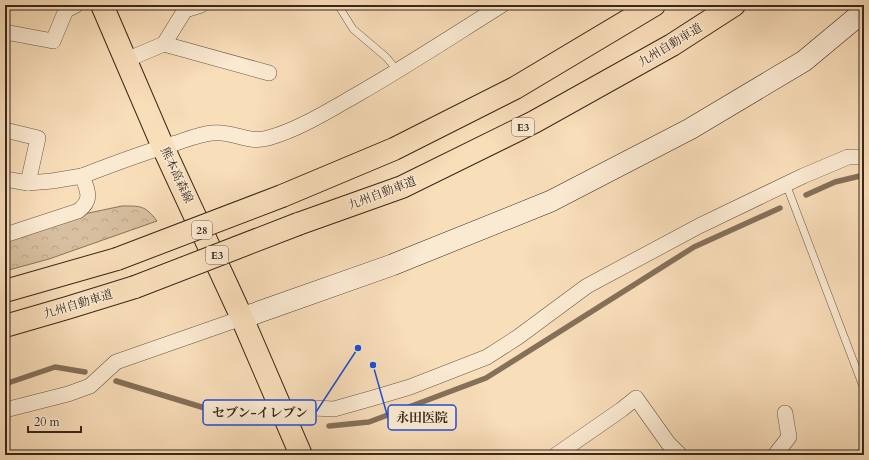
<svg xmlns="http://www.w3.org/2000/svg" width="869" height="460" font-family="Cardo,'Noto Serif JP',serif">
<defs>
<pattern id="forest-crowns" width="20" height="18" patternUnits="userSpaceOnUse"><rect width="20" height="18" fill="#d8bf9f"/><path d="M2 6a3 3 0 1 1 6 0M12 15a3 3 0 1 1 6 0" fill="none" stroke="#baa488"/></pattern>
</defs>
<rect width="100%" height="100%" fill="#f9deba"/>
<filter id="stains"><feTurbulence type="fractalNoise" baseFrequency=".005" numOctaves="4"/><feColorMatrix values="0 0 0 0 .2 0 0 0 0 .09 0 0 0 0 .02 0 0 0 .5 -.17"/></filter>
<radialGradient id="worn" r=".72"><stop offset=".6" stop-color="#630" stop-opacity="0"/><stop offset="1" stop-color="#630" stop-opacity=".3"/></radialGradient>
<path fill="url(#forest-crowns)" stroke="#88735d" d="M122,206C140,206 145,205 157,221L49,259L5,271V239L74,216Z"/>
<g fill="none" stroke-linecap="round" stroke-linejoin="round">
<g stroke="#85705a" stroke-width="5.5">
<path d="M806,195L835,182L864,175"/>
<path d="M116,381L241,419"/>
<path d="M5,384L55,367L85,372"/>
<path d="M329,426L369,422L486,378L694,247L780,208"/>
</g>
<defs>
<g id="lane">
<path d="M338,5L353,29L386,57L398,71"/>
<path d="M786,184L864,389"/>
</g>
<g id="street">
<path d="M5,32L53,41L66,10L76,5"/>
<path d="M164,44L269,73"/>
<path d="M126,60L164,44L185,10L201,5"/>
<path d="M5,130L38,138L28,183"/>
<path d="M5,179L28,183L52,181L82,176"/>
<path d="M5,235L78,211C93,200 88,191 82,176C113,164 145,152 176,143C188,139 200,134 212,133C232,130 247,144 268,138C298,130 330,110 358,94C407,66 454,35 502,5"/>
<path d="M5,410L68,394L90,386L116,362L242,318"/>
<path d="M283,414L313,408L334,409L373,398L410,387L487,357L518,337L587,286L699,226L803,176L848,157H864"/>
<path d="M556,455L621,410L636,398L668,443L680,455"/>
<path d="M775,455L789,437L785,413"/>
</g>
<path id="secondary" d="M242,318L392,265L551,201L690,129L804,61L864,11"/>
<path id="primary" d="M102,5L163,147L242,318L301,455"/>
<g id="highway">
<path d="M282,196L394,149L515,88L654,5"/>
<path d="M298,224L402,187L534,122L672,45L734,5"/>
<path d="M5,291L117,259"/>
<path d="M5,326L67,308L135,287"/>
</g>
</defs>
<use href="#lane" stroke="#695543" stroke-width="8"/>
<use href="#street" stroke="#695543" stroke-width="16"/>
<use href="#secondary" stroke="#39271b" stroke-width="22"/>
<use href="#primary" stroke="#39271b" stroke-width="24"/>
<use href="#highway" stroke="#39271b" stroke-width="24"/>
<use href="#lane" stroke="#fbead2" stroke-width="7"/>
<use href="#street" stroke="#fbead2" stroke-width="15"/>
<use href="#secondary" stroke="#fbead2" stroke-width="21"/>
<use href="#primary" stroke="#f9deba" stroke-width="22"/>
<use href="#highway" stroke="#f9deba" stroke-width="22"/>
<defs>
<g id="highway-bridge">
<path d="M117,259L282,196"/>
<path d="M135,287L298,224"/>
</g>
</defs>
<use href="#highway-bridge" stroke="#39271b" stroke-width="24" stroke-linecap="butt"/>
<use href="#highway-bridge" stroke="#f9deba" stroke-width="22"/>
</g>
<g text-anchor="middle" stroke-width="3" stroke-linejoin="round" paint-order="stroke">
<g fill="#fbead2" stroke="#736252" stroke-width="1">
<rect x="512" y="118" width="22" height="18" rx="3"/>
<rect x="192" y="221" width="20" height="18" rx="3"/>
<rect x="206" y="246" width="22" height="18" rx="3"/>
</g>
<g font-size="11" font-weight="bold" fill="#39271b">
<text x="523" y="131">E3</text>
<text x="202" y="234">28</text>
<text x="217" y="259">E3</text>
</g>
<g font-size="12" fill="#39271b" stroke="#fbead2">
<text transform="translate(670 45) rotate(-31)" y="4">九州自動車道</text>
<text transform="translate(177 175) rotate(65)" y="4">熊本高森線</text>
<text transform="translate(382 193) rotate(-21)" y="4">九州自動車道</text>
<text transform="translate(78 304) rotate(-17)" y="4">九州自動車道</text>
</g>
</g>
<path fill="none" stroke="#1d4ed8" stroke-width="1.5" d="M358 348L316 412M373 365L388 418"/>
<g fill="#1d4ed8" stroke="#fbead2" stroke-width="1.5">
<circle cx="358" cy="348" r="4"/>
<circle cx="373" cy="365" r="4"/>
</g>
<g fill="#fbead2" stroke="#1d4ed8" stroke-width="1.5">
<rect x="203" y="400" width="113" height="25" rx="4"/>
<rect x="388" y="405" width="68" height="25" rx="4"/>
</g>
<g font-size="13" text-anchor="middle" font-weight="bold" fill="#39271b">
<text x="260" y="417">セブン-イレブン</text>
<text x="422" y="422">永田医院</text>
</g>
<rect width="869" height="460" fill="none" stroke="#f9deba" stroke-width="20"/>
<rect x="6" y="6" width="857" height="448" fill="none" stroke="#39271b" stroke-width="2"/>
<rect x="10" y="10" width="849" height="440" fill="none" stroke="#39271b"/>
<path d="M28 426v6h53v-6" fill="none" stroke="#39271b" stroke-width="2"/>
<text x="34" y="426" font-size="12" fill="#39271b" stroke="#fbead2" stroke-width="3" paint-order="stroke">20 m</text>
<rect width="100%" height="100%" filter="url(#stains)"/>
<rect width="100%" height="100%" fill="url(#worn)"/>
</svg>
